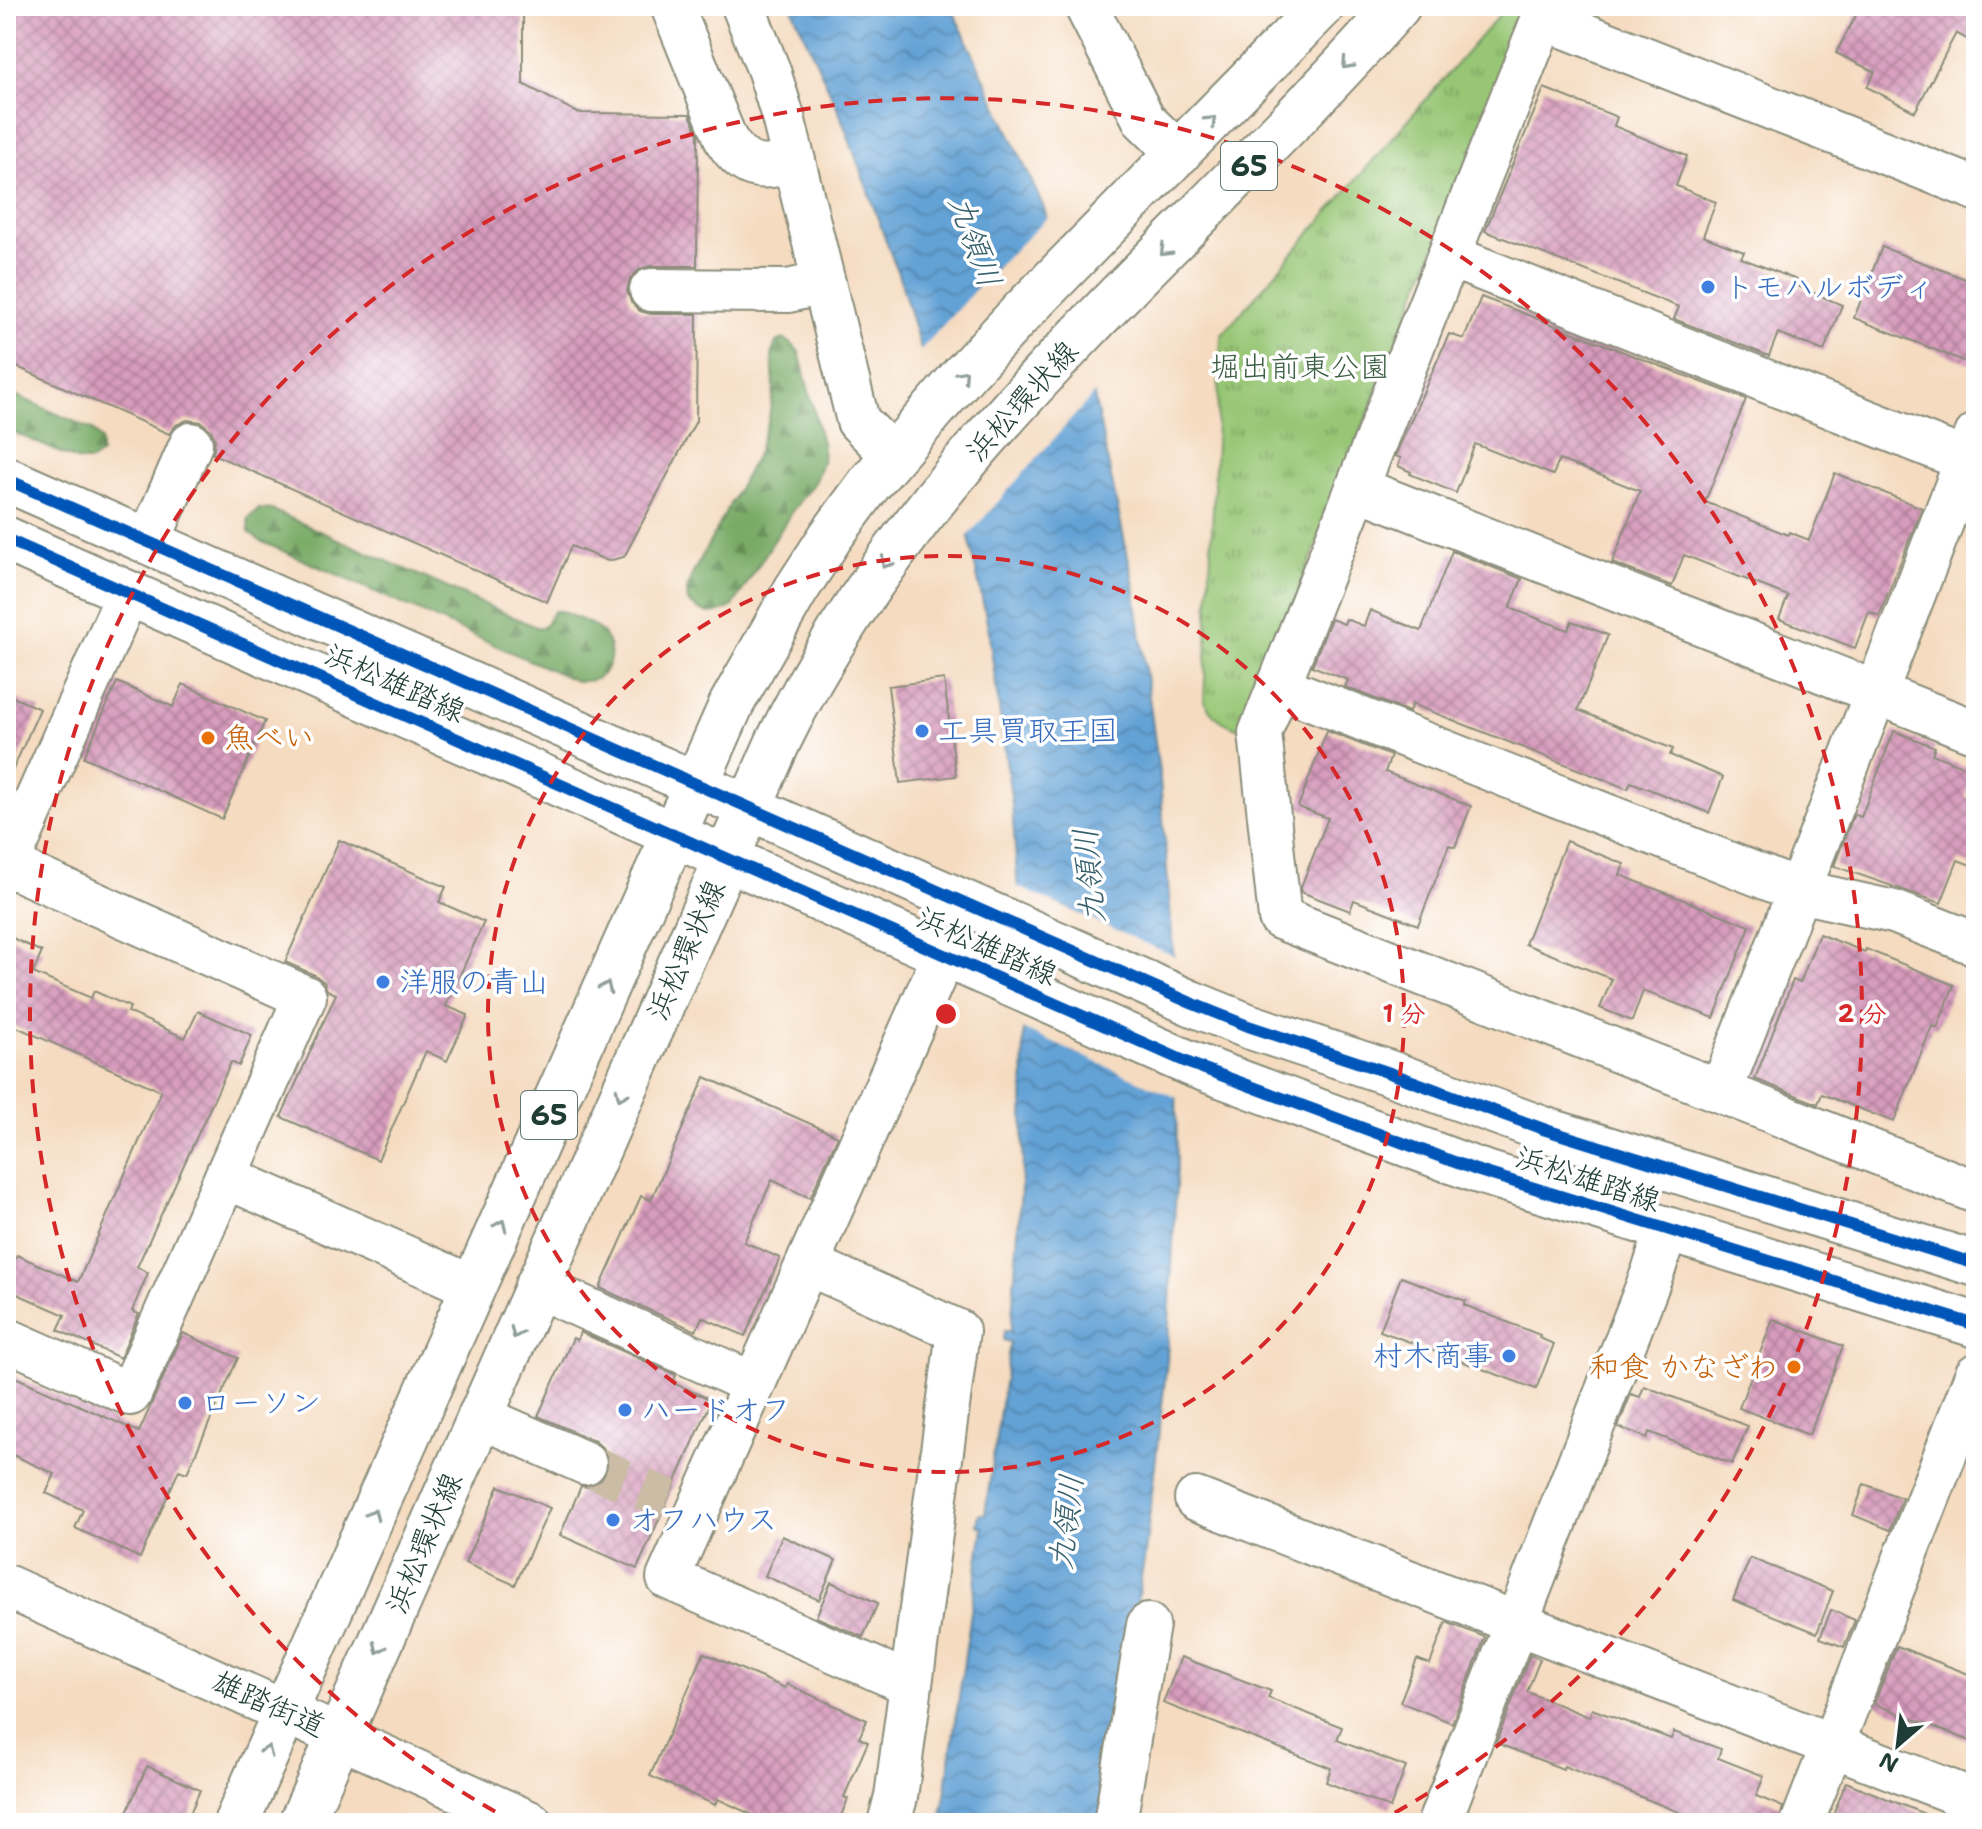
<svg xmlns="http://www.w3.org/2000/svg" width="1982" height="1829" font-family="'Shantell Sans','Klee One',sans-serif">
<defs>
<pattern id="forest-firs" width="22" height="20" patternUnits="userSpaceOnUse" patternTransform="scale(2)"><rect width="22" height="20" fill="#79ab66"/><path d="M5 1l3.5 6h-7zM16 11l3.5 6h-7z" fill="#638c55"/></pattern>
<pattern id="park-tufts" width="24" height="20" patternUnits="userSpaceOnUse" patternTransform="scale(2)"><rect width="24" height="20" fill="#97c675"/><path d="M3 7l-1-3M5 7V3M7 7l1-3M15 17l-1-3M17 17v-4M19 17l1-3" fill="none" stroke="#7ba261"/></pattern>
<pattern id="water-waves" width="16" height="10" patternUnits="userSpaceOnUse" patternTransform="scale(2)"><rect width="16" height="10" fill="#63a2d5"/><path d="M0 5q4-4 8 0t8 0" fill="none" stroke="#5185ae"/></pattern>
<pattern id="building-cross-hatch" width="8" height="8" patternUnits="userSpaceOnUse" patternTransform="scale(2)"><rect width="8" height="8" fill="#d89cbd"/><path d="M0 0l8 8M0 8l8-8" fill="none" stroke="#af809a"/></pattern>
</defs>
<rect width="100%" height="100%" fill="#fff"/>
<filter id="ink" filterUnits="userSpaceOnUse"><feTurbulence type="fractalNoise" baseFrequency=".0125" numOctaves="2"/><feDisplacementMap in="SourceGraphic" scale="16" xChannelSelector="R" yChannelSelector="G"/><feConvolveMatrix kernelMatrix="1 2 1 2 8 2 1 2 1" color-interpolation-filters="sRGB"/></filter>
<filter id="wash" filterUnits="userSpaceOnUse"><feTurbulence type="fractalNoise" baseFrequency=".006" numOctaves="4" result="noise"/><feDisplacementMap in="SourceGraphic" scale="32" xChannelSelector="R" yChannelSelector="G"/><feGaussianBlur stdDeviation="1.8" result="paint"/><feColorMatrix in="noise" values="0 0 0 0 0 0 0 0 0 0 0 0 0 0 0 0 0 1.4 0 .05"/><feComposite in="paint" operator="in"/></filter>
<g filter="url(#wash)">
<rect width="100%" height="100%" fill="#f5dcc1"/>
<g fill="url(#forest-firs)" stroke="#4c744d" stroke-width="2">
<path d="M784,339L792,344L799,352L823,447L822,462L815,481L793,510L733,606C715,617 705,616 688,602L687,590L692,575L757,454L768,422L774,388L772,353L776,342Z"/>
<path d="M6,391L93,430L101,440V454L91,461H79L6,429Z"/>
<path d="M258,509L272,510L538,628H543L554,611H560C572,617 591,621 600,631C615,645 614,669 595,679C590,682 582,681 576,681L260,541L249,532L248,519Z"/>
</g>
<path fill="url(#park-tufts)" stroke="#5b8254" stroke-width="2" d="M1516,6H1530L1243,730C1225,725 1212,717 1204,701L1221,336L1499,15Z"/>
<path fill="url(#water-waves)" stroke="#417084" stroke-width="2" d="M791,6H951L1044,208L1094,396L1134,586L1160,779L1175,973L1177,1167L1167,1361L1145,1554L1100,1823H941L983,1527L977,1525L979,1514H985L1010,1342L1003,1340L1004,1331H1011L1023,1159L1024,981L1012,804L988,627L951,452L901,282L840,114Z"/>
<g fill="#f5dcc1">
<path d="M1050,215L1097,390L965,539L947,453L918,353L984,280Z"/>
<path d="M1014,885L1178,958L1180,1099L1020,1028V981Z"/>
</g>
<g id="blocks">
<g fill="url(#building-cross-hatch)">
<path d="M6,6H523V84L578,113L690,114L698,134L697,266H651L640,269L630,279L627,291L631,302L640,311L651,314H697L696,421L624,557L608,561L571,546L547,602L213,454L215,440L211,430L201,422L187,420L176,425L169,434L6,362Z"/>
<path d="M1861,6H1976V44L1956,33L1915,112L1867,87L1875,72L1836,53Z"/>
<path d="M1544,88L1617,117L1614,126L1687,156L1676,186L1716,202L1703,236L1744,252L1741,258L1797,280L1795,285L1842,305L1824,351L1778,333L1769,356L1674,319L1679,307L1485,231Z"/>
<path d="M1882,247L1976,283V366L1854,318Z"/>
<path d="M1481,297L1746,399L1705,502L1788,535L1789,532L1809,540L1835,473L1922,508L1879,616L1869,612L1855,648L1779,619L1788,596L1684,555L1672,586L1612,563L1640,491L1582,468L1559,460L1553,475L1475,444L1456,493L1410,474L1411,472L1398,466L1401,458L1395,456L1449,334L1464,339Z"/>
<path d="M1452,551L1522,579L1510,608L1568,630L1572,621L1608,635L1578,710L1673,749L1670,755L1723,777L1709,813L1631,782L1628,789L1412,704L1409,712L1345,687L1348,680L1312,666L1331,619L1344,624L1346,619L1364,626L1370,610L1421,631Z"/>
<path d="M944,679L956,776L900,783L888,686Z"/>
<path d="M117,682L173,707L183,684L265,721L222,819L84,757Z"/>
<path d="M6,694L40,709L6,785Z"/>
<path d="M1327,731L1391,756L1385,772L1471,806L1455,847L1449,845L1418,925L1354,900L1350,911L1301,892V887L1328,818L1298,807Z"/>
<path d="M1894,731L1935,747L1932,754L1975,771L1965,796L1976,801V867L1958,860L1941,903L1834,866L1854,814L1861,817Z"/>
<path d="M339,840L446,887L439,902L484,922L446,1006L468,1015L447,1061L426,1051L378,1160L281,1117L336,994L327,990L324,982L315,975L285,962Z"/>
<path d="M1566,841L1624,864L1620,875L1750,926L1714,1018L1643,991L1632,1021L1600,1008L1612,979L1525,944Z"/>
<path d="M1819,934L1865,952L1866,949L1954,985L1937,1028L1932,1026L1894,1122L1822,1094L1818,1104L1755,1079L1793,980L1800,983Z"/>
<path d="M6,935L42,952L33,973L91,998L94,991L130,1007L128,1012L185,1038L198,1011L252,1035L239,1066L231,1062L137,1267L148,1273L132,1311L139,1314L120,1358L58,1330L65,1315L6,1289V1280L17,1255L78,1282L161,1091L10,1024L6,1032Z"/>
<path d="M705,1077L838,1136L810,1198L772,1180L744,1242L780,1258L745,1336L702,1317L696,1331L600,1288L641,1196L651,1200Z"/>
<path d="M1401,1277L1466,1301L1464,1305L1540,1335L1539,1338L1554,1344L1536,1389L1380,1331Z"/>
<path d="M1773,1319L1843,1346L1809,1435L1739,1408Z"/>
<path d="M580,1332L676,1375L673,1383L712,1400L637,1569L560,1535L581,1486L588,1487L600,1482L607,1473L609,1461L605,1450L595,1441L538,1416L573,1338L577,1340Z"/>
<path d="M183,1333L238,1358L187,1473L179,1470L140,1558L75,1528L83,1510L46,1493L55,1474L6,1452V1373L139,1432Z"/>
<path d="M1644,1386L1748,1426L1732,1464L1649,1432L1647,1438L1618,1427L1631,1394L1640,1397Z"/>
<path d="M1864,1484L1902,1498L1890,1530L1853,1515Z"/>
<path d="M499,1486L550,1508L515,1585L465,1563Z"/>
<path d="M782,1536L836,1560L819,1600L765,1576Z"/>
<path d="M1750,1558L1833,1591L1817,1633L1733,1600Z"/>
<path d="M831,1582L878,1603L863,1637L816,1617Z"/>
<path d="M1831,1610L1855,1620L1844,1647L1820,1638Z"/>
<path d="M1446,1622L1485,1637L1452,1723L1400,1702L1417,1659L1430,1664Z"/>
<path d="M1897,1646L1976,1677V1743L1874,1704Z"/>
<path d="M704,1653L785,1688L787,1684L867,1720L859,1738L868,1742L844,1797L848,1799L838,1823H770L718,1799L715,1805L650,1776Z"/>
<path d="M1530,1655L1540,1659L1527,1692L1589,1717L1592,1709L1671,1739L1674,1732L1721,1749L1718,1758L1764,1776L1756,1796L1783,1807L1779,1823H1706L1564,1766L1563,1769L1496,1743Z"/>
<path d="M1181,1657L1271,1691L1268,1698L1342,1727L1337,1740L1406,1767L1390,1808L1326,1782L1331,1768L1163,1703Z"/>
<path d="M147,1766L200,1790L186,1823H122Z"/>
<path d="M1846,1782L1944,1822V1823H1830Z"/>
</g>
</g>
</g>
<g filter="url(#ink)">
<use href="#blocks" fill-opacity="0" stroke="#8a8c7a" stroke-width="2"/>
<g fill="none" stroke-linecap="round" stroke-linejoin="round">
<path stroke="#cabca5" stroke-width="42" stroke-dasharray="42 21" stroke-linecap="butt" d="M585,1463L668,1500"/>
<defs>
<g id="minor">
<path d="M672,6L726,140C746,171 761,170 794,161"/>
<path d="M743,6L769,71L783,117L858,421L893,456"/>
<path d="M1086,6L1144,120L1179,154"/>
<path d="M1976,189L1543,18L1260,733L1280,918L1976,1192"/>
<path d="M1449,256L1966,460"/>
<path d="M651,290L788,291L824,283"/>
<path d="M1357,488L1976,732"/>
<path d="M149,541L191,444"/>
<path d="M1278,686L1799,891L1894,912L1976,944"/>
<path d="M6,864L305,997L130,1394L6,1339"/>
<path d="M6,868L128,593"/>
<path d="M1721,1091L1976,435"/>
<path d="M226,1177L473,1287"/>
<path d="M808,1264L958,1331L896,1797L889,1823"/>
<path d="M536,1286L754,1384"/>
<path d="M479,1416L585,1463"/>
<path d="M1196,1499L1976,1801"/>
<path d="M6,1586L531,1823"/>
<path d="M910,1684L668,1578L944,955"/>
<path d="M1115,1823L1148,1625"/>
<path d="M1439,1823L1655,1266L1666,1231"/>
<path d="M1802,1823L1976,1375"/>
</g>
<g id="major">
<path d="M6,479L1191,1003L1248,1026L1384,1071L1546,1130L1976,1264"/>
<path d="M6,539L1191,1064L1476,1170L1976,1325"/>
<path d="M236,1823L732,703L796,590L831,536L870,483L965,373L1020,314L1322,6"/>
<path d="M301,1823L778,742C918,451 1188,245 1398,6"/>
</g>
</defs>
<use href="#minor" stroke="#8a8c7a" stroke-width="46"/>
<use href="#major" stroke="#8a8c7a" stroke-width="48"/>
<use href="#minor" stroke="#fff" stroke-width="42"/>
<use href="#major" stroke="#fff" stroke-width="44"/>
<defs>
<g id="cycleway">
<path d="M6,479L1191,1003L1248,1026L1384,1071L1546,1130L1976,1264"/>
<path d="M6,539L1191,1064L1476,1170L1976,1325"/>
</g>
</defs>
<use href="#cycleway" stroke="#fff" stroke-width="17"/>
<use href="#cycleway" stroke="#0057b8" stroke-width="12"/>
</g>
<defs><path id="oneway-chevron" d="M-2-3.5L2.5 0L-2 3.5" fill="none" stroke-width="1.6" stroke-linecap="round" stroke-linejoin="round" transform="scale(2)"/></defs>
<g stroke="#8f9e9a">
<use href="#oneway-chevron" transform="translate(1347 64) rotate(133)"/>
<use href="#oneway-chevron" transform="translate(1211 121) rotate(-45)"/>
<use href="#oneway-chevron" transform="translate(1165 251) rotate(135)"/>
<use href="#oneway-chevron" transform="translate(963 375) rotate(-48)"/>
<use href="#oneway-chevron" transform="translate(886 563) rotate(125)"/>
<use href="#oneway-chevron" transform="translate(606 987) rotate(-66)"/>
<use href="#oneway-chevron" transform="translate(621 1095) rotate(114)"/>
<use href="#oneway-chevron" transform="translate(501 1225) rotate(-66)"/>
<use href="#oneway-chevron" transform="translate(516 1333) rotate(114)"/>
<use href="#oneway-chevron" transform="translate(373 1514) rotate(-66)"/>
<use href="#oneway-chevron" transform="translate(379 1648) rotate(113)"/>
<use href="#oneway-chevron" transform="translate(267 1751) rotate(-67)"/>
</g>
</g>
<g fill="none" stroke="#d62828" stroke-width="4" stroke-dasharray="14 10">
<circle cx="946" cy="1014" r="458"/>
<path d="M516 1823A916 916 0 1 1 1376 1823"/>
</g>
<g fill="#3f7fe0" stroke="#fff" stroke-width="3">
<circle cx="1708" cy="287" r="8"/>
<circle cx="922" cy="731" r="8"/>
<circle cx="383" cy="982" r="8"/>
<circle cx="1509" cy="1356" r="8"/>
<circle cx="185" cy="1403" r="8"/>
<circle cx="625" cy="1410" r="8"/>
<circle cx="613" cy="1520" r="8"/>
</g>
<g fill="#e8710a" stroke="#fff" stroke-width="3">
<circle cx="208" cy="738" r="8"/>
<circle cx="1794" cy="1367" r="8"/>
</g>
<g text-anchor="middle" stroke-width="7" stroke-linejoin="round" paint-order="stroke">
<g fill="#fff" stroke="#627771" stroke-width="2">
<rect x="1221" y="142" width="56" height="48" rx="6"/>
<rect x="521" y="1091" width="56" height="48" rx="6"/>
</g>
<g font-size="28" font-weight="bold" fill="#1f3d34">
<text x="1249" y="176">65</text>
<text x="549" y="1125">65</text>
</g>
<g font-size="30" fill="#366cbe" stroke="#fff" text-anchor="start">
<text x="1724" y="297">トモハルボディ</text>
<text x="938" y="741">工具買取王国</text>
<text x="399" y="992">洋服の青山</text>
<text x="1493" y="1366" text-anchor="end">村木商事</text>
<text x="201" y="1413">ローソン</text>
<text x="641" y="1420">ハードオフ</text>
<text x="629" y="1530">オフハウス</text>
</g>
<g font-size="30" fill="#3d5f44" stroke="#fff">
<text x="1300" y="377">堀出前東公園</text>
</g>
<g font-size="30" fill="#1f3d34" stroke="#fff">
<text transform="translate(1022 401) rotate(-48)" y="10">浜松環状線</text>
<text transform="translate(395 683) rotate(24)" y="10">浜松雄踏線</text>
<text transform="translate(987 946) rotate(24)" y="10">浜松雄踏線</text>
<text transform="translate(686 950) rotate(-66)" y="10">浜松環状線</text>
<text transform="translate(1588 1179) rotate(18)" y="10">浜松雄踏線</text>
<text transform="translate(424 1543) rotate(-67)" y="10">浜松環状線</text>
<text transform="translate(269 1704) rotate(24)" y="10">雄踏街道</text>
</g>
<g font-size="30" fill="#c56008" stroke="#fff" text-anchor="start">
<text x="224" y="748">魚べい</text>
<text x="1778" y="1377" text-anchor="end">和食 かなざわ</text>
</g>
<g font-size="32" font-style="italic" fill="#37606c" stroke="#fff">
<text transform="translate(975 241) rotate(70)" y="11">九領川</text>
<text transform="translate(1089 876) rotate(-95)" y="11">九領川</text>
<text transform="translate(1066 1522) rotate(-83)" y="11">九領川</text>
</g>
</g>
<circle cx="946" cy="1014" r="12" fill="#d62828" stroke="#fff" stroke-width="4"/>
<g font-size="24" text-anchor="middle" font-weight="bold" fill="#d62828" stroke="#fff" stroke-width="7" stroke-linejoin="round" paint-order="stroke">
<text x="1404" y="1022">1 分</text>
<text x="1862" y="1022">2 分</text>
</g>
<rect width="1982" height="1829" fill="none" stroke="#fff" stroke-width="32"/>
<g transform="translate(1898 1745) rotate(208)" stroke="#ffffff" stroke-width="6" paint-order="stroke">
<path d="M0-6L14 30L0 20L-14 30Z" fill="#1f3d34"/>
<text y="-12" font-size="22" font-weight="bold" text-anchor="middle" fill="#1f3d34">N</text>
</g>
</svg>
